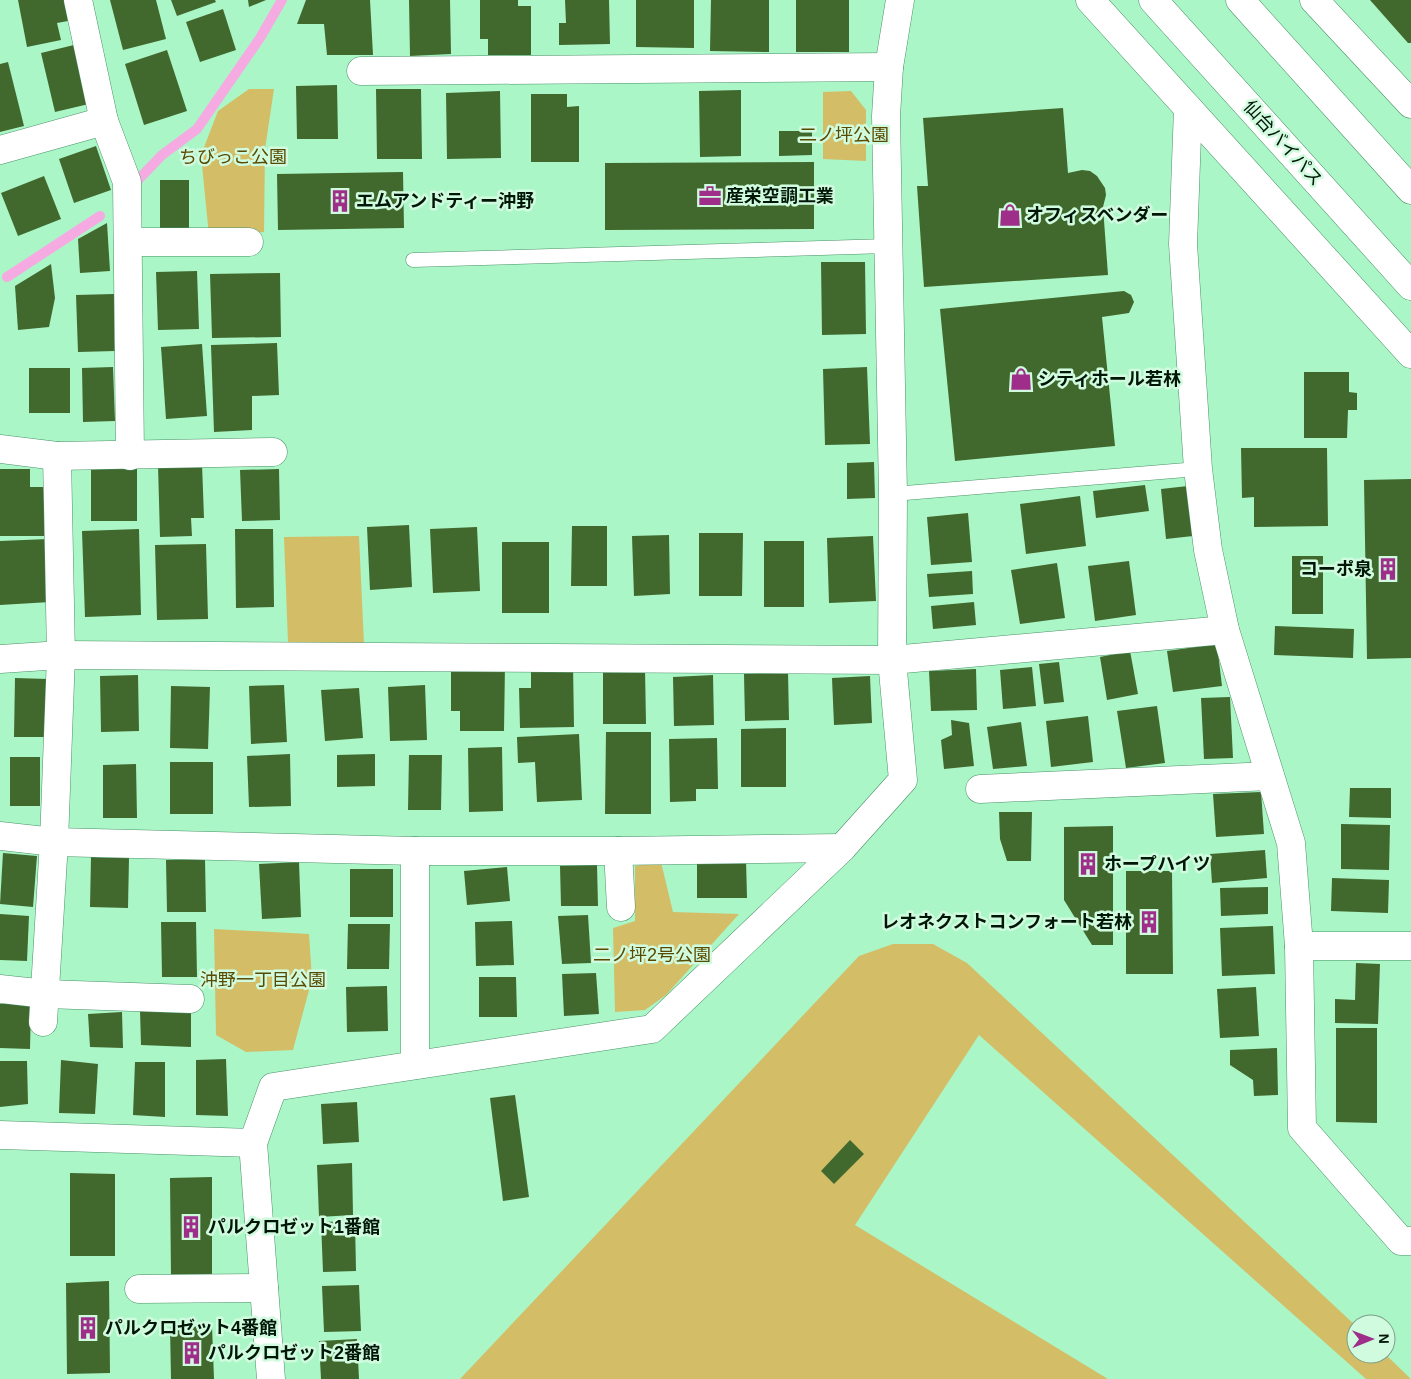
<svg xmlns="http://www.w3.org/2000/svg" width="1411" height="1379" font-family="Arial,'Noto Sans JP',sans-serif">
<rect width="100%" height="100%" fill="#abf6c7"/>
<g fill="#d3be67">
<path d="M249,89H274L265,149L264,232L209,236L201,155L218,111Z"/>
<path d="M851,91L866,110V161L823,159V92Z"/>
<path d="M359,536L364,644L288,643L284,537Z"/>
<path d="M661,862L673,912L739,914L666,995L645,1010L615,1012L613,928L635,921V866Z"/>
<path d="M214,929L309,934L312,979L293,1050L246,1052L216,1035Z"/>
<path d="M893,944H933L967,963L1356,1326V1354H1385L1411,1379H1366L979,1035L855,1225L1108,1379H460L859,956Z"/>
</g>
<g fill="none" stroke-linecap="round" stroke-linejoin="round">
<g stroke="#f5abe2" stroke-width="10">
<path d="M136,182L162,155L197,129L260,38L282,0"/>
<path d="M7,277L100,216"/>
</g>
</g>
<g fill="#41682d">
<path d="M18,0H64L68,21L57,23L61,40L27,47Z"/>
<path d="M110,0H156L166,39L123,50Z"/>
<path d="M171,0H215L216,2L177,16Z"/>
<path d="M248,0H266L249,7Z"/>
<path d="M306,0H370L373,55H327L324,24H297Z"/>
<path d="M409,0H450L451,54L410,56Z"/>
<path d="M480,0H518V6H531V55H488V39H480Z"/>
<path d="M565,0H609L610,44L559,45V23H566Z"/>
<path d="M636,0H694V48L636,47Z"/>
<path d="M711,0H769V52L710,51Z"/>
<rect x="796" y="0" width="53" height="52"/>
<path d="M1370,0H1411V43H1408Z"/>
<path d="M223,9L236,50L200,62L186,22Z"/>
<path d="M78,44L93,103L55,112L41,53Z"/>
<path d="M167,50L187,111L144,125L125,64Z"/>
<path d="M8,62L24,126L0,132V64Z"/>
<path d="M337,85L338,139H297L296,86Z"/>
<path d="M376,89H421L422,159H377Z"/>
<path d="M741,90V156L700,157L699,91Z"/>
<path d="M500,91L501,158L447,159L446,93Z"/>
<path d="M531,94H567V107L579,106V162H531Z"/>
<path d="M1063,108L1068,173L1082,170L1090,171L1097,176L1105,188L1106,195L1103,207L1108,275L924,287L917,186H928L923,118Z"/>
<path d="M779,131H812V155L779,156Z"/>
<path d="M96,146L111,190L74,203L59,159Z"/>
<path d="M814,162V229L605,230V163Z"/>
<path d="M403,172L404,228L278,230L277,174Z"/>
<path d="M44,176L61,219L18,236L1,193Z"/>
<rect x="160" y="180" width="29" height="48"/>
<path d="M107,223L110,271L80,273L78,239Z"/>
<path d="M821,262H865L866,334L822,335Z"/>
<path d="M51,264L55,298L49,327L18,330L15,286Z"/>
<path d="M197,271L199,329L158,330L156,272Z"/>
<path d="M280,273L281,337L212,338L210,274Z"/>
<path d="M1124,291L1131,295L1134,302L1129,313L1102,317L1115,446L955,461L940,309Z"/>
<path d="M114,294L115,351L78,352L76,295Z"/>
<path d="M277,343L279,395L252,396V430L214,432L211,345Z"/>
<path d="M202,344L207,416L166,419L161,347Z"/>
<path d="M113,367L115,421L83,422L82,368Z"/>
<path d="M867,367L870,444L825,445L823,369Z"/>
<rect x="29" y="368" width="41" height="45"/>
<path d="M1304,372H1349V392L1357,393V410H1348L1347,438H1304Z"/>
<path d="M1241,448H1327L1328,526L1254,527V497L1242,498Z"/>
<path d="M874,462L875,498L847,499V463Z"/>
<path d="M202,464L204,518H191L192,536L160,537L158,465Z"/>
<rect x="91" y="465" width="46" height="56"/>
<path d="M0,469H30V487H46L45,536H0Z"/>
<path d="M279,469L280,520L242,521L240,470Z"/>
<path d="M1411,479V658L1367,659L1364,480Z"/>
<path d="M1145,485L1149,511L1096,518L1093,491Z"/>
<path d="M1188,486L1193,536L1166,539L1161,489Z"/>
<path d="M1080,496L1086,546L1026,554L1020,504Z"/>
<path d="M968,513L972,562L931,565L927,517Z"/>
<path d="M409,525L412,587L370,590L367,527Z"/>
<path d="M572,526H607V586H571Z"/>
<path d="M477,527L480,591L433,593L430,529Z"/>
<path d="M139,529L141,615L85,617L82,531Z"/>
<path d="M235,529H273L274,607L236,608Z"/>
<path d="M699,533H743L742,596H699Z"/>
<path d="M669,535L670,594L634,596L632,536Z"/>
<path d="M873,536L876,601L829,603L827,538Z"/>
<path d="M48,539L50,602L0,605V541Z"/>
<rect x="764" y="541" width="40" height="66"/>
<rect x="502" y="542" width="47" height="71"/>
<path d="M206,544L208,619L157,620L155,545Z"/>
<rect x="1292" y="556" width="31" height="58"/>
<path d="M1129,561L1136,615L1095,621L1088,566Z"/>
<path d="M1057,563L1065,618L1020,624L1011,570Z"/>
<path d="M972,571L973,594L929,597L927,574Z"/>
<path d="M974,602L976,625L933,629L931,606Z"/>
<path d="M1275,626L1354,629L1353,658L1274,655Z"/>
<path d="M1217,644L1222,686L1173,692L1167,651Z"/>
<path d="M1130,651L1138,694L1107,700L1100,657Z"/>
<path d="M1059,662L1064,702L1044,704L1039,664Z"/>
<path d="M573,663L574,727L520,728L519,688H531V664Z"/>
<path d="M451,664H505L504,731H460V711H451Z"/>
<path d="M1032,667L1036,706L1003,709L1000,670Z"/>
<path d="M645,669L646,724H603V670Z"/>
<path d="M976,669L977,710L931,711L929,671Z"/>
<path d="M788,672L789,720L745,721L744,674Z"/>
<path d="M138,675L139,731L101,732L100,676Z"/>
<path d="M713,675L714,725L674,726L673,677Z"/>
<path d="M870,676L872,723L834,725L832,678Z"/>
<path d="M15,678L48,679L46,737H14Z"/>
<path d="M284,685L287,742L251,744L249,686Z"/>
<path d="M425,685L427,740L390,741L388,687Z"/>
<path d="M171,686L210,687L208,749L170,748Z"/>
<path d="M359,688L363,738L325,741L321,690Z"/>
<path d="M1230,697L1233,758L1204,759L1201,698Z"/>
<path d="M1157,706L1165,763L1126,768L1117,711Z"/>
<path d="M1088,716L1093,762L1051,767L1046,721Z"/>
<path d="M951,720L969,723L974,766L944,769L941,740L952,735Z"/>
<path d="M1021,722L1027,766L993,769L987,727Z"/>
<path d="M786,728V787H741V729Z"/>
<path d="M606,732H651V814H605Z"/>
<path d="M579,734L582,800L537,802L535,762L518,763L517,737Z"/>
<path d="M717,738L718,789H696V801L670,802L669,739Z"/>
<path d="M502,747L503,811L469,812L468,748Z"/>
<path d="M290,754L291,806L249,807L247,756Z"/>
<path d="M375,754V786L337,787V755Z"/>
<path d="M409,755H442L441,810H408Z"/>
<rect x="10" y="757" width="30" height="49"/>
<rect x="170" y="762" width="43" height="52"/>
<path d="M136,764L137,818H103V765Z"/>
<path d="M1350,788H1391V818L1349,817Z"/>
<path d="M1261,792L1264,834L1216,837L1213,794Z"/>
<path d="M999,812H1032L1031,861H1007L1000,839Z"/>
<path d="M1341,824L1390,825L1389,870L1341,869Z"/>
<path d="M1113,826V945H1092L1064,900V827Z"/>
<path d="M1265,850L1267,878L1212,883L1210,854Z"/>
<path d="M3,853L37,856L33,907L0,904Z"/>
<path d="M91,857L129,858L128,908L90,907Z"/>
<path d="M205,859L206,912H167L166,860Z"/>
<path d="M697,860H746L747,898H697Z"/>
<path d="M299,862L301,917L262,919L259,864Z"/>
<path d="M597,865L598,906H561L560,866Z"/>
<path d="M507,867L510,901L467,905L464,871Z"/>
<rect x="350" y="869" width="43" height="48"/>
<path d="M1126,871H1172L1173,974H1126Z"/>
<path d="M1332,878L1389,880L1388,913L1331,911Z"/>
<path d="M1268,887V914L1221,916L1220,888Z"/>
<path d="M0,914L29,916L27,961L0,960Z"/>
<path d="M588,915L591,963L562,964L558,916Z"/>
<path d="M512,921L514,965L476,966L475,922Z"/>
<path d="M161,922H196L197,977H162Z"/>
<path d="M348,924H390L389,969H347Z"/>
<path d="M1273,926L1275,974L1222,976L1220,928Z"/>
<path d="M1356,963L1380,964L1378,1024L1335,1023V999L1355,1000Z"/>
<path d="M596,973L599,1014L564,1016L562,974Z"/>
<path d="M479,977H516L517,1017H479Z"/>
<path d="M387,986L388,1031L347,1032L346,987Z"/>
<path d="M1256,987L1259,1036L1220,1038L1217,989Z"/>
<path d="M0,1004H31L30,1049L0,1048Z"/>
<path d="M191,1009V1047L141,1045L140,1010Z"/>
<path d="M122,1012L123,1048L90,1047L88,1014Z"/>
<path d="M1336,1028H1377V1123L1336,1122Z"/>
<path d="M1277,1048L1278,1095L1254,1096L1253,1080L1230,1065V1050Z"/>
<path d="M226,1059L228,1116L196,1115V1060Z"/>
<path d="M61,1060L98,1064L95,1114L59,1113Z"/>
<path d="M0,1061H27L28,1104L0,1107Z"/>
<path d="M135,1062H165V1117L133,1115Z"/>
<path d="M515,1095L529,1197L503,1201L490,1098Z"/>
<path d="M357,1102L359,1142L323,1144L321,1104Z"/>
<path d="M850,1140L864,1154L834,1184L821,1171Z"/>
<path d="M352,1163L353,1215L319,1217L317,1165Z"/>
<path d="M70,1173L115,1174V1256H70Z"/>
<path d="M212,1177V1277H171L170,1178Z"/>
<path d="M355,1221L356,1271L323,1272L321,1222Z"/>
<path d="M109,1281L110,1373L67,1374L66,1283Z"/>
<path d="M359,1285L361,1331L324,1332L322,1286Z"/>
<path d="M212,1326L214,1379H171L170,1327Z"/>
<path d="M357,1339L359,1379H321L319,1341Z"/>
</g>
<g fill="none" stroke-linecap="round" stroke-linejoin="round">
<defs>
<g id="lane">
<path d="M413,260L888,246"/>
<path d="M893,494L1198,469"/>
</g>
<g id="street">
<path d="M78,0L104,121L127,182L130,456"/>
<path d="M1090,0L1411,354"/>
<path d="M1314,0L1411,104"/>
<path d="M361,71L889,67"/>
<path d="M1188,108L1183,244L1198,469L1208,550L1225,630L1291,843L1299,946L1302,1128L1401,1241H1411"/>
<path d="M0,150L104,121"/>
<path d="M128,242H249"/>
<path d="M0,449L57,456L273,452"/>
<path d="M0,659L61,655L892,660L1225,630"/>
<path d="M980,789L1270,776"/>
<path d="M0,836L54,842L415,851H618L842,848"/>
<path d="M415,851V1065"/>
<path d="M618,851L621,907"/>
<path d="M1299,946H1411"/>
<path d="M0,989L46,994L190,999"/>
<path d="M43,1022L54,842L61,655L57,456"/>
<path d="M0,1135L253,1143"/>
<path d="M139,1289L264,1288"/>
<path d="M271,1379L253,1143L273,1087L652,1029L842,848L903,780L892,660L893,494L886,116L889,67L900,0"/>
</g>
<g id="highway">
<path d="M1153,0L1411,286"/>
<path d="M1240,0L1411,190"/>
</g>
</defs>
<use href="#lane" stroke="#4a9268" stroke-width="15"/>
<use href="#street" stroke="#4a9268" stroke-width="29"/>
<use href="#highway" stroke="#4a9268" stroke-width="29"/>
<use href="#lane" stroke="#fff" stroke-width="14"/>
<use href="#street" stroke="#fff" stroke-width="28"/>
<use href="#highway" stroke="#fff" stroke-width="28"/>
</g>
<defs>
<symbol id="office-bare" viewBox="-9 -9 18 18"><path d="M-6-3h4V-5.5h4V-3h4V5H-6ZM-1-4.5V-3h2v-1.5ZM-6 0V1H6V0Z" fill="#9f2d8a" stroke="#d0fbdf" stroke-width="2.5" paint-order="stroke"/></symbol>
<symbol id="building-bare" viewBox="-9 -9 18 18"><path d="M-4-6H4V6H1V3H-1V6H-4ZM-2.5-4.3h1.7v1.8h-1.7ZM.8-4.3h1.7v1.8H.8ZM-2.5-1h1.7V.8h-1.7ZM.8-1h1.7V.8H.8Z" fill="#9f2d8a" stroke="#d0fbdf" stroke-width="2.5" paint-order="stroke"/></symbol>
<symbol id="shop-bare" viewBox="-9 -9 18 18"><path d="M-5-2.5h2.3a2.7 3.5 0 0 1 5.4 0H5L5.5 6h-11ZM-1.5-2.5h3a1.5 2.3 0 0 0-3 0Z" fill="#9f2d8a" stroke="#d0fbdf" stroke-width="2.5" paint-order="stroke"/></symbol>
</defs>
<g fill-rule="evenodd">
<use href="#office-bare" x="694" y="180" width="32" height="32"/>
<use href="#building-bare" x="324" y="185" width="32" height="32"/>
<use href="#shop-bare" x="994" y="199" width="32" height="32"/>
<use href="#shop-bare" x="1005" y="363" width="32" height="32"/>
<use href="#building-bare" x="1372" y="553" width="32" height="32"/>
<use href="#building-bare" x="1072" y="848" width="32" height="32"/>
<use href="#building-bare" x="1133" y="906" width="32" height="32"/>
<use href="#building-bare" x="175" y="1211" width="32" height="32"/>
<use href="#building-bare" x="72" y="1312" width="32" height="32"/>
<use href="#building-bare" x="176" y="1337" width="32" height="32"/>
</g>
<g text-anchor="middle" stroke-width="5" stroke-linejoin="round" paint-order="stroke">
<g font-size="18" fill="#584a00" stroke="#d0fbdf">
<text x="844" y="141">二ノ坪公園</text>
<text x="233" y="163">ちびっこ公園</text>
<text x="652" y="961">二ノ坪2号公園</text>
<text x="263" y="986">沖野一丁目公園</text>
</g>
<g font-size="18" fill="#001707" stroke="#d0fbdf">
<text transform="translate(1283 143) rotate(48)" y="6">仙台バイパス</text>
</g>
<g font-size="18" font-weight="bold" fill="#001707" stroke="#d0fbdf" text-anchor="start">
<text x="726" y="202">産栄空調工業</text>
<text x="356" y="207">エムアンドティー沖野</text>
<text x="1026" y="221">オフィスベンダー</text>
<text x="1038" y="385">シティホール若林</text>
<text x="1372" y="575" text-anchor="end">コーポ泉</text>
<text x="1104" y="870">ホープハイツ</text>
<text x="1132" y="928" text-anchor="end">レオネクストコンフォート若林</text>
<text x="208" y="1233">パルクロゼット1番館</text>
<text x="105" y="1334">パルクロゼット4番館</text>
<text x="208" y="1359">パルクロゼット2番館</text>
</g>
</g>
<g transform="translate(1371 1339) rotate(89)"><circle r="24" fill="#d0fbdf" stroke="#7da089"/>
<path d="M0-4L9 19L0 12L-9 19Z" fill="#9f2d8a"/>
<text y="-8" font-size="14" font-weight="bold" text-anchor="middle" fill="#001707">N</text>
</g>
</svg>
